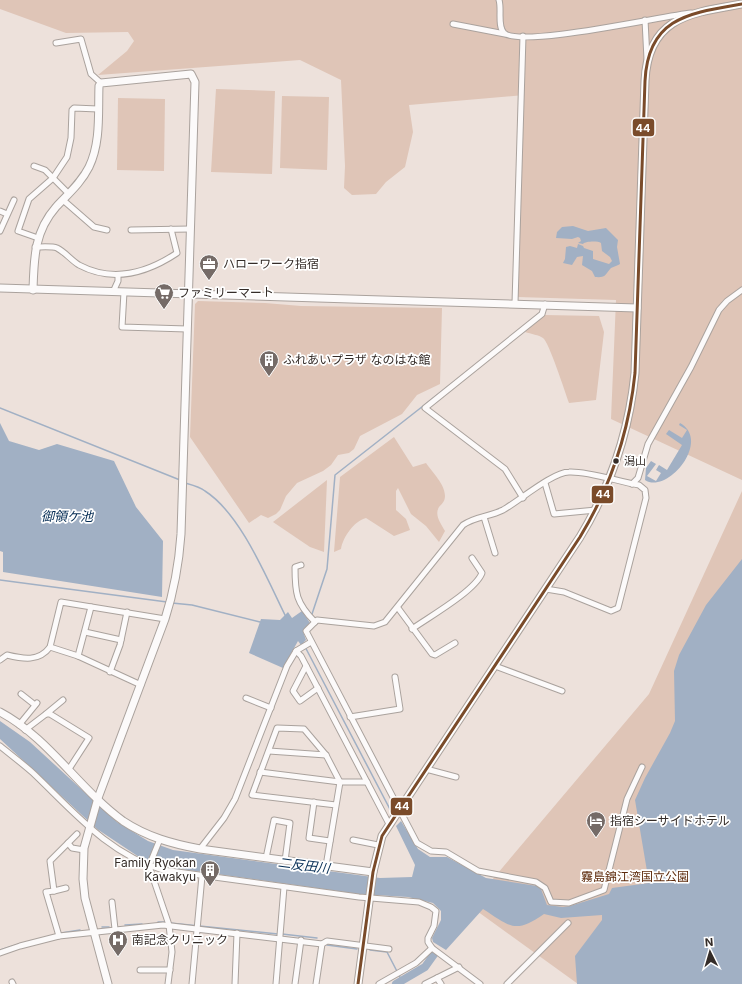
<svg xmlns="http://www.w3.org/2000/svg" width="742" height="984" font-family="Inter,'Noto Sans JP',sans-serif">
<rect width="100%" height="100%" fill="#ede1db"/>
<g fill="#dfc5b7">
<path d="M0,0H742V480L611,419L616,300L517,297L524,95L409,105L413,132L405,167L386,182L376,194L352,195L344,188L345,166L341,80L300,60L98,75L127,51L134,41L128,32L66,33L0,9Z"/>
<path d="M216,89L275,91L272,174L211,172Z"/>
<path d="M282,96L329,97L327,170L280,168Z"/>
<path d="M118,98L165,99L164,171L117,170Z"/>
<path d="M198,301L265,303L301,306L442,308L440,384L417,395L402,414L360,436L354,449L349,453L338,455L331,465L323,471L297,483L286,496L280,510L276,514L268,518L261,515L249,523L190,437L195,304Z"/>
<path d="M544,315L599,316L604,332L596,400L569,403C565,392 549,342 543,338C539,335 531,334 525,332Z"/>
<path d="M394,437L413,467L426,463C432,472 445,484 445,496C445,501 442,504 439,507C434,515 441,524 445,531L439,542L426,526L411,514L398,488L396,491V510L406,519L410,530L394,536L366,518C354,521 343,537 341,549L334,552L340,477Z"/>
<path d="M327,480L324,552L310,547L273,522Z"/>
<path d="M742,491V984H578L470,906L649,694Z"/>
</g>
<g fill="#a1b0c4">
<path d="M573,226L588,231L606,228L618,240L617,247L620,264C618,265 614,267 611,268C605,274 607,278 595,277L592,271L582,265L583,256L577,257L572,265L563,263L565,259L566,247L570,246L577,248L578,244L583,246L584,248L593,251V259L609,264L612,261L610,257L602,251L601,243C598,241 586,241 583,244L578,243L581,241L580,238L578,237L572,239L556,238L557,232L562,227Z"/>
<path d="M0,423L9,441L39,450L57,444L114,461L136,507L163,541L162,597L3,572V552L0,551Z"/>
<path d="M680,423C712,441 667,495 645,480L646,468L651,461L656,464L647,476L656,481L661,473L656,470L659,465L667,470L682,445L666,434L669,430L682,438L687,430L679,425Z"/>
<path d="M742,559V984H577L575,956L602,920V915L561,918L544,914C515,934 511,927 483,909L446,950L433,942L432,938L441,920V911L433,903L408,897L359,894L159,866L139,857L97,829L0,739V721L30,742L117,822L148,841L173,850L380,878L412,877L415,865L396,826L401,821L418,849L430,857H447L486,878L537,886L541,889L547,905L563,907L570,906L609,894L612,888L649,883L635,800L645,778L670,733L675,721L674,671L679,655L706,605Z"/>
<path d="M302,611L310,623L303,631L306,640L301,645L298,641L283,668L249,653L261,619L280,620L288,612L292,618Z"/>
</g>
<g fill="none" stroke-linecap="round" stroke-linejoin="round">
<g stroke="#a1b0c4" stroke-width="1.5">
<path d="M0,408L180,480"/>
<path d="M185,483C192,485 200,487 205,491C241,514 267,579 286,617"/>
<path d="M0,580L167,602"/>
<path d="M172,603L192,605L260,622"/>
<path d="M312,614L327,569L335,475L469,370"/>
<path d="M302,641L393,815"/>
<path d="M158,922H166"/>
<path d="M170,923L278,934"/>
<path d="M125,925L142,924"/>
<path d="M102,927H109"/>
<path d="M61,933L80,930"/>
<path d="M282,934L317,938"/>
<path d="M327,945L357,949"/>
<path d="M0,950L19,944"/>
<path d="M370,950L387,952L402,981"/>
</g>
<path stroke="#a1b0c4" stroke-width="8" d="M396,984L425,967L435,953"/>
<defs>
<g id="minor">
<path d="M499,0C502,9 497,26 504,33C521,48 662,16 691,13"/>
<path d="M645,20L647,59"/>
<path d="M453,24L505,34"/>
<path d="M56,43L81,39L91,74L101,83"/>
<path d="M34,166L45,170L69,194"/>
<path d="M63,200L94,227L107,230"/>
<path d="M0,211L7,214"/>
<path d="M131,230L190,229"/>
<path d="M0,231L14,200"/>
<path d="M38,238L18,231L29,199L53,178L67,157L71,138L72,110L74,108L98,109"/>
<path d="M35,247C41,247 52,246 57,248C65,252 71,260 79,265C113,283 147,273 177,253L171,229"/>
<path d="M113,292L118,281V275"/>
<path d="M124,292L122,327L187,329"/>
<path d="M515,303L523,36"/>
<path d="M545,483L554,514L596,510"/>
<path d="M632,484L638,478L648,444L691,367L719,310L727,301L742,290"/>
<path d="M523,498L505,469L425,408L542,314L545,304"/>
<path d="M484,517L495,553"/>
<path d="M301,565L295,567C295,593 296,603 315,622"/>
<path d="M546,589L564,592L611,611L618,608L646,498L645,490L639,485C619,482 589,471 569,472C553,472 519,501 503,510C489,517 476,516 463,525L385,622L374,626L317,620L306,631L417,843L431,851L446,852L478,871L536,882L545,888L551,902L569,903L604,890L627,799L642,767"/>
<path d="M398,608L432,654L435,655L455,643"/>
<path d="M412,629C429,617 475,591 482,573L472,558"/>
<path d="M85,632L121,640"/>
<path d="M50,647L78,656L141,685"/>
<path d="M296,651L301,656L389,824"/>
<path d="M78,656L91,607"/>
<path d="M0,660L7,655C23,659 39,662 50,647L61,602L165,619"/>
<path d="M306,666L293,691L300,701L318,688"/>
<path d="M495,666L562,691"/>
<path d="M110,672L120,645L127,612"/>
<path d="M21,694L35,705"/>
<path d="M246,698L271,708"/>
<path d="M46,714L63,700"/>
<path d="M350,717L400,709L395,677"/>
<path d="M19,725L37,703"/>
<path d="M25,730L46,714H50L89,738L69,769"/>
<path d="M0,746C11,755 23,764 33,773C73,811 108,854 163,870L359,897L419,902L431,907L436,911L434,926L428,938V942L432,948L480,984"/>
<path d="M269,751L326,755"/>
<path d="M426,769L456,777"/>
<path d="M260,772L340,782H367"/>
<path d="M314,802L309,838L330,841"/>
<path d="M77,834L68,843L72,848L84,850"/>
<path d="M353,840L378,845"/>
<path d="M200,849L224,818L235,799L287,666L296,651L311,642"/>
<path d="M266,858L274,820L290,823L285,861"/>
<path d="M149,866L169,925L172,952L168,984"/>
<path d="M149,866L160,839"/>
<path d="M326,866L340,782L326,755L304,729L277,728L252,795L336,805"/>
<path d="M66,888L54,891L50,861L68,843"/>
<path d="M54,891L46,892L59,936"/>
<path d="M112,902L115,929"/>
<path d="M0,953L20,946L59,936L163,925L322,944L327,941L389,949"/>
<path d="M140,970H170"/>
<path d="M437,978L441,984"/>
<path d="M12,982L13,984"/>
<path d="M192,984L202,876"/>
<path d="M235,984L237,933"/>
<path d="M276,984L284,887"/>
<path d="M295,984L301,940"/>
<path d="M316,984L322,944"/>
<path d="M379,984L416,963L432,948"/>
<path d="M425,984L459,967"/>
<path d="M507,984L568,923"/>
</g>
<g id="tertiary">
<path d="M0,288L637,308"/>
<path d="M33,290C34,259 34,232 56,207C68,194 81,183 89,167C101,142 98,113 99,86L101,83L191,74L195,82L181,534C179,563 174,591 165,619L98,798L84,848L83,879L85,898L108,984"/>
<path d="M0,712C48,737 80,790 123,821C147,837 173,844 200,849L373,872"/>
</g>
<path id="secondary" d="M358,984L373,872L382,836L580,537C611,486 629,432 635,373L645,81C648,17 690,13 742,4"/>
</defs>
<use href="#minor" stroke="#aaa29d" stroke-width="7"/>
<use href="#tertiary" stroke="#aaa29d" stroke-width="9"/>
<use href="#secondary" stroke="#aaa29d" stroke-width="9"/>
<use href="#minor" stroke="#fcfafa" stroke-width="5"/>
<use href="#tertiary" stroke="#fcfafa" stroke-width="7"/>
<use href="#secondary" stroke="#f8f5f3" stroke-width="7"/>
<defs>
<path id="bus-1" d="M358,984L373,872L382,836L580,537C611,486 629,432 635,373L645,81C648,17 690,13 742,4"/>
</defs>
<use href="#bus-1" stroke="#fff" stroke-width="6"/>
<use href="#bus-1" stroke="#7a4b2a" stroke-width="3"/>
</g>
<defs>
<symbol id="office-pin" viewBox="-11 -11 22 30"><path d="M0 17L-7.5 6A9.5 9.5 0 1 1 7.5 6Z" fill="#756b67" stroke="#fff"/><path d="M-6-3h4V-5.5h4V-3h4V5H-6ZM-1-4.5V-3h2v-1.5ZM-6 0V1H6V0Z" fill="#fff"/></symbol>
<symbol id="supermarket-pin" viewBox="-11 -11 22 30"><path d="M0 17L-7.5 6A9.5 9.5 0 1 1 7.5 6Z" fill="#756b67" stroke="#fff"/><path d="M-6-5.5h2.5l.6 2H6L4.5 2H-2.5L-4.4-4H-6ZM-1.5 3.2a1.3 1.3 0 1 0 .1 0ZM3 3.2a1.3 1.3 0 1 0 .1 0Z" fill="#fff"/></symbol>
<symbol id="building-pin" viewBox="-11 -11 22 30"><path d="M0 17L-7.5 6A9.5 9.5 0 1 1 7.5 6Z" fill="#756b67" stroke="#fff"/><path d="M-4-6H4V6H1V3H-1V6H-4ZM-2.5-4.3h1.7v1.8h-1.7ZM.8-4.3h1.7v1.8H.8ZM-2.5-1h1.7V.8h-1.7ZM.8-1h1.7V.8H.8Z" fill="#fff"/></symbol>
<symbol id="hotel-pin" viewBox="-11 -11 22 30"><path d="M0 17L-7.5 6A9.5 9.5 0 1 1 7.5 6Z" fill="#756b67" stroke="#fff"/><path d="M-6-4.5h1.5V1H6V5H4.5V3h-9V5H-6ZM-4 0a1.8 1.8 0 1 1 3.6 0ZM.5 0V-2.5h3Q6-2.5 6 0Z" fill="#fff"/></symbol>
<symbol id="hospital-pin" viewBox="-11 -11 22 30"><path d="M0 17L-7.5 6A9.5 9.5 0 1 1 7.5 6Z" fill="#756b67" stroke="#fff"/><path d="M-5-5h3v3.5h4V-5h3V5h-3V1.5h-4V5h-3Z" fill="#fff"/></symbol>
</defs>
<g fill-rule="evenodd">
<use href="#office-pin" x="198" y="253" width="22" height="30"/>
<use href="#supermarket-pin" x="153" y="282" width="22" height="30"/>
<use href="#building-pin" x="258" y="349" width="22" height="30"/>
<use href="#hotel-pin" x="585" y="810" width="22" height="30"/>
<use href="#building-pin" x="199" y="859" width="22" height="30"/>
<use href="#hospital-pin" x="107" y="929" width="22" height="30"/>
</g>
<circle fill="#342c28" stroke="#fff" stroke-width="1.5" cx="616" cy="461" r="3.5"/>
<g text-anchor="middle" stroke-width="3.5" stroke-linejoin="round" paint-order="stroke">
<g font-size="11" fill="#342c28" stroke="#fff" text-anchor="start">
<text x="624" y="465">潟山</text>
</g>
<g font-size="12" fill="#342c28" stroke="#fff" text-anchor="start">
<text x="223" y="268">ハローワーク指宿</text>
<text x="178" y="297">ファミリーマート</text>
<text x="283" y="364">ふれあいプラザ なのはな館</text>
<text x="610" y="825">指宿シーサイドホテル</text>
<text x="196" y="867" text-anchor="end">Family Ryokan<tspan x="196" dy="14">Kawakyu</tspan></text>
<text x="132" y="944">南記念クリニック</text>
</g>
<g font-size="12" fill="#5e2b0c" stroke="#fff">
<text x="635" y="881">霧島錦江湾国立公園</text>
</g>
<g font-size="13" font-style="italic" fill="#032b53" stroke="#fff">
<text x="67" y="521">御領ケ池</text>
<text transform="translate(304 865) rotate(7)" y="5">二反田川</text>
</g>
</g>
<g stroke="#fff" stroke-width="1.5">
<rect x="632" y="118" width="23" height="19" rx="4" fill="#7a4b2a"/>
<rect x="591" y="485" width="23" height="19" rx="4" fill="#7a4b2a"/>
<rect x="390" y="797" width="23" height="19" rx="4" fill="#7a4b2a"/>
</g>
<g font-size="11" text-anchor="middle" font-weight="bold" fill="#fff">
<text x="643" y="132">44</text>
<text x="603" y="498">44</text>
<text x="402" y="810">44</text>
</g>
<g transform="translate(710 952) rotate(355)" stroke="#ffffff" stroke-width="3" paint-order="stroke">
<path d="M0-3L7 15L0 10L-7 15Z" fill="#342c28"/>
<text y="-6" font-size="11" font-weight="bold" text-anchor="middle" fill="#342c28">N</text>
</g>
</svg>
